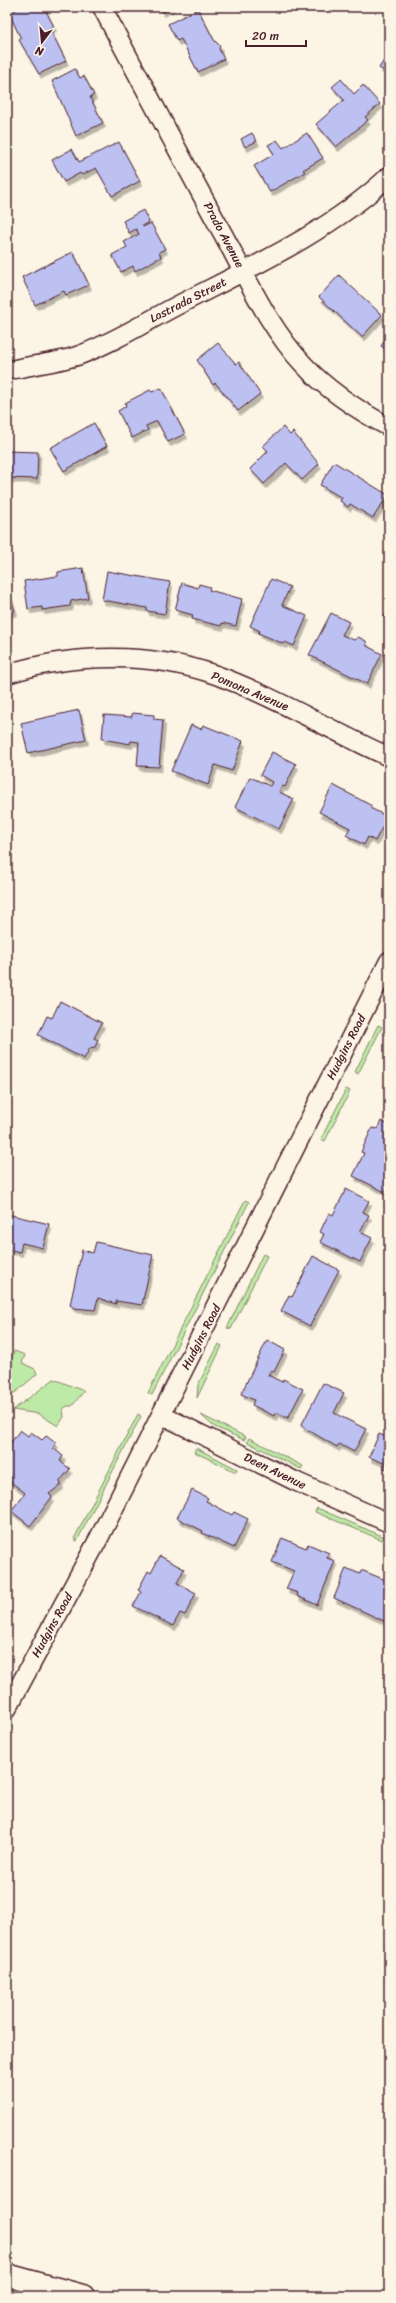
<svg xmlns="http://www.w3.org/2000/svg" width="396" height="2303" font-family="Sriracha,sans-serif">
<defs>
<filter id="shadow"><feDropShadow dx="2.5" dy="4.5" stdDeviation="0" flood-color="#0004"/></filter>
</defs>
<rect width="100%" height="100%" fill="#fcf5e5"/>
<filter id="ink" filterUnits="userSpaceOnUse"><feTurbulence type="fractalNoise" baseFrequency=".025" numOctaves="2"/><feDisplacementMap in="SourceGraphic" scale="8" xChannelSelector="R" yChannelSelector="G"/><feConvolveMatrix kernelMatrix="1 2 1 2 8 2 1 2 1" color-interpolation-filters="sRGB"/></filter>
<g filter="url(#ink)">
<g fill="#beeaa7" stroke="#848469">
<path d="M378,1025L382,1027L358,1074L355,1072Z"/>
<path d="M346,1089L350,1091L325,1141L321,1139Z"/>
<path d="M245,1200L249,1202L152,1395L148,1393Z"/>
<path d="M263,1254L267,1256L231,1329L227,1328Z"/>
<path d="M219,1344L222,1346L197,1398L198,1385Z"/>
<path d="M14,1351L25,1355L22,1363L35,1369L37,1374L16,1392L7,1396V1374Z"/>
<path d="M54,1379L84,1391L72,1406H67L63,1409L64,1417L58,1426L39,1414L13,1410Z"/>
<path d="M138,1414L141,1416L77,1541L74,1539Z"/>
<path d="M201,1415L246,1437L244,1440L213,1426Z"/>
<path d="M249,1438L303,1466L301,1469L247,1442Z"/>
<path d="M196,1448L237,1469L236,1472L194,1452Z"/>
<path d="M317,1508L389,1539V1543L315,1512Z"/>
</g>
<g fill="#bcc1f2" stroke="#4a1f2b" filter="url(#shadow)">
<path d="M22,7H44L54,27L50,29L66,61L39,74L19,40L21,39L9,13Z"/>
<path d="M160,7H172L162,12Z"/>
<path d="M198,9L214,40L220,46L219,49L224,59L198,72L181,39L177,41L168,24Z"/>
<path d="M389,53V74L379,68Z"/>
<path d="M75,69L80,78L84,76L94,95L90,97L103,123L76,136L52,81Z"/>
<path d="M341,79L354,94L363,85L380,104L365,117L368,120L336,147L316,124L344,100L332,87Z"/>
<path d="M252,133L257,141L245,147L241,139Z"/>
<path d="M307,133L323,158L303,170L305,172L270,192L254,166L274,154L268,145L277,140L283,148Z"/>
<path d="M119,142L140,181L112,196L96,168L82,175L80,173L64,182L52,160L72,149L79,162Z"/>
<path d="M143,210L149,222L143,225V227L151,223L165,249L159,252L161,257L135,271L133,266L121,272L112,255L127,247L124,242L139,234L136,229L129,233L123,221Z"/>
<path d="M73,252L89,285L66,295L64,291L35,305L22,277Z"/>
<path d="M339,275L382,315L362,337L319,297Z"/>
<path d="M389,334V351L381,346Z"/>
<path d="M218,343L236,364L239,362L260,394L238,411L218,386L215,383L213,385L197,360Z"/>
<path d="M161,388L185,434L168,442L157,421L146,426L148,430L132,438L118,411L126,406L125,403L150,390L152,392Z"/>
<path d="M94,423L107,446L64,471L50,448Z"/>
<path d="M283,427L290,435L293,432L319,464L302,480L286,463L264,484L250,469L268,451L263,446Z"/>
<path d="M7,451L38,452L37,479L7,478Z"/>
<path d="M334,462L388,495L373,518L350,504L348,507L340,501L342,498L320,485Z"/>
<path d="M83,568L88,598L71,601L70,606L42,610V607L28,609L24,581L58,576V572Z"/>
<path d="M107,571L170,582L165,614L147,611V608L102,600Z"/>
<path d="M271,579L290,587L282,605L307,616L294,646L285,642L284,644L258,633L260,631L250,626Z"/>
<path d="M182,583L198,588L199,584L210,587L209,590L242,599L236,626L222,623L221,626L192,619L193,615L175,610Z"/>
<path d="M7,587L15,611L7,613Z"/>
<path d="M389,609V620L384,617Z"/>
<path d="M331,613L349,622L342,635L354,640L358,637L366,641L367,646L382,654L367,684L309,655Z"/>
<path d="M79,710L86,740L28,753L21,723Z"/>
<path d="M132,713L154,715V719L163,720L159,767L137,766L139,742L131,741L130,744L102,739L104,715L132,717Z"/>
<path d="M191,725L201,729L203,725L243,741L232,771L215,765L208,785L171,771Z"/>
<path d="M272,752L296,764L285,787L282,786L279,792L294,799L279,829L235,807L250,777L270,786L272,782L260,775Z"/>
<path d="M333,785L372,806L370,808L388,817L375,841L368,837L364,845L346,835L350,828L319,812Z"/>
<path d="M60,1001L102,1023L94,1038L98,1040L95,1047L90,1048L84,1059L38,1035L47,1016L52,1018Z"/>
<path d="M381,1121L389,1125V1183L385,1192L353,1176L364,1153L361,1152L372,1128L377,1129Z"/>
<path d="M346,1189L369,1201L363,1212L369,1215L360,1232L372,1238L360,1262L320,1242L324,1234L320,1232L329,1213L333,1215Z"/>
<path d="M7,1214L49,1224L43,1248L22,1243L20,1252L7,1249Z"/>
<path d="M96,1242L153,1255L142,1305L116,1301V1304L98,1298L95,1310L74,1308L70,1305L82,1250L93,1253Z"/>
<path d="M313,1256L339,1270L310,1326L281,1311L289,1295L292,1297Z"/>
<path d="M267,1340L285,1350L274,1372L271,1370L268,1375L282,1382L283,1379L303,1389L288,1418L276,1412L274,1416L252,1405L254,1400L241,1394Z"/>
<path d="M323,1383L344,1393L334,1413L366,1429L354,1452L339,1444L337,1447L301,1426Z"/>
<path d="M20,1430L28,1436L31,1432L42,1440L46,1436L56,1443L53,1448L63,1456L60,1461L70,1469L60,1481L61,1485L49,1494L52,1497L30,1526L11,1511L25,1493L7,1479V1448Z"/>
<path d="M379,1434L389,1438V1470L384,1468L386,1464L369,1457Z"/>
<path d="M192,1490L208,1498L206,1501L232,1515L234,1512L248,1519L234,1548L202,1533L203,1531L177,1518Z"/>
<path d="M282,1538L306,1548L308,1544L329,1553L327,1558L335,1561L317,1605L297,1596L298,1593L286,1589L294,1571L272,1562Z"/>
<path d="M160,1556L184,1569L177,1583L196,1593L185,1615L180,1613L173,1626L133,1606L141,1592L138,1590L148,1571L151,1573Z"/>
<path d="M346,1568L360,1574L361,1570L388,1581L389,1619L386,1618L384,1621L334,1598Z"/>
</g>
<g fill="none" stroke-linecap="round" stroke-linejoin="round">
<defs>
<g id="street">
<path d="M102,7C142,83 182,159 223,234C247,278 269,328 304,365C327,390 359,411 389,427"/>
<path d="M15,369C35,365 57,362 77,356C113,343 147,321 180,304C250,268 331,231 389,176"/>
<path d="M7,674C73,653 151,652 216,675C276,697 331,731 389,757"/>
<path d="M162,1415L297,1482L389,1523"/>
<path d="M7,1709L99,1538L389,961"/>
</g>
<path id="secondary" d="M7,2275L83,2296"/>
</defs>
<use href="#street" stroke="#4a1f2b" stroke-width="21"/>
<use href="#secondary" stroke="#4a1f2b" stroke-width="25"/>
<use href="#street" stroke="#fcf5e5" stroke-width="18"/>
<use href="#secondary" stroke="#fcf5e5" stroke-width="22"/>
</g>
</g>
<g text-anchor="middle" stroke-width="4" stroke-linejoin="round" paint-order="stroke">
<g font-size="12" fill="#4a1f2b" stroke="#fcf5e5">
<text transform="translate(224 235) rotate(62)" y="4">Prado Avenue</text>
<text transform="translate(188 300) rotate(-27)" y="4">Lastrada Street</text>
<text transform="translate(250 691) rotate(23)" y="4">Pomona Avenue</text>
<text transform="translate(346 1047) rotate(-63)" y="4">Hudgins Road</text>
<text transform="translate(201 1337) rotate(-63)" y="4">Hudgins Road</text>
<text transform="translate(275 1471) rotate(26)" y="4">Deen Avenue</text>
<text transform="translate(52 1625) rotate(-61)" y="4">Hudgins Road</text>
</g>
</g>
<rect width="396" height="2303" fill="none" stroke="#fcf5e5" stroke-width="24"/>
<rect x="12" y="12" width="372" height="2279" fill="none" stroke="#4a1f2b" stroke-width="1.5" filter="url(#ink)"/>
<g transform="translate(42 42) rotate(196)" stroke="#fcf5e5" stroke-width="3" paint-order="stroke">
<path d="M0-3L7 15L0 10L-7 15Z" fill="#4a1f2b"/>
<text y="-6" font-size="11" font-weight="bold" text-anchor="middle" fill="#4a1f2b">N</text>
</g>
<path d="M246 40v6h60v-6" fill="none" stroke="#4a1f2b" stroke-width="2"/>
<text x="252" y="40" font-size="12" fill="#4a1f2b" stroke="#fcf5e5" stroke-width="3" paint-order="stroke">20 m</text>
</svg>
